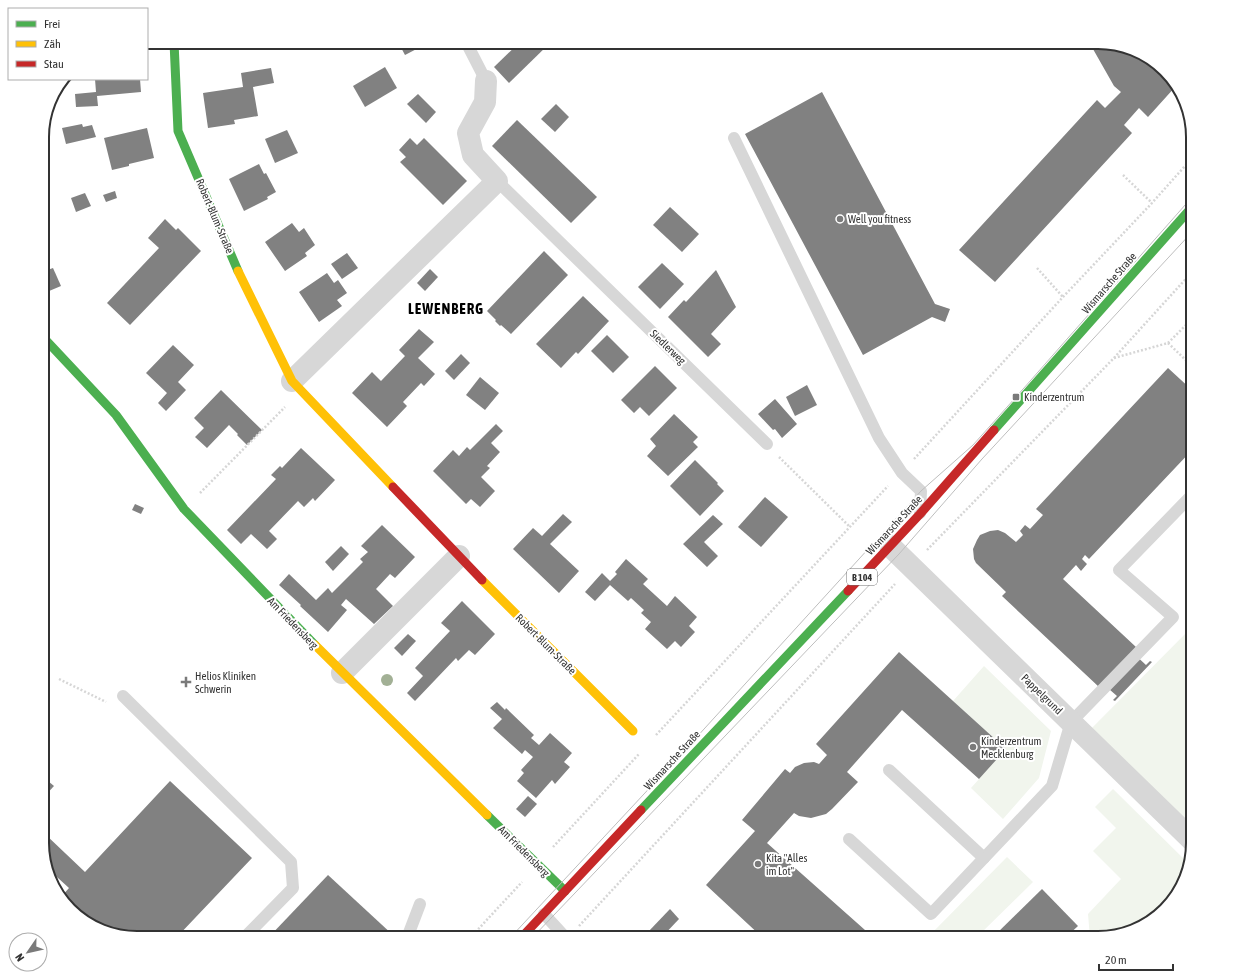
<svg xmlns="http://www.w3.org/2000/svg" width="1235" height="980" font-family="'Asap Condensed',sans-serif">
<rect width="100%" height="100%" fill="#fff"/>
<g fill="#f1f5ed">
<path d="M1193,626V835L1089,731Z"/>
<path d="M984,666L1051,731L1039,778L1003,819L971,788L1006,749L953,701Z"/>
<path d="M1113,789L1189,864L1186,879L1170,905L1140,928L1098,938H1090L1088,914L1121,879L1093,851L1116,828L1095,807Z"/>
<path d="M1007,857L1033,882L976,938H927Z"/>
</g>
<g fill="#818181">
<path d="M398,42H430L405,55Z"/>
<path d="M520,42H551L509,83L494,67Z"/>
<path d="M1089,42H1098L1129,47L1160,65L1176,86L1148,117L1139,108L1124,125L1132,133L995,282L959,250L1097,100L1105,108L1121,92L1114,86Z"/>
<path d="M385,67L397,88L365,107L353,86Z"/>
<path d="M271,68L274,83L253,87L258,116L234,120L235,124L208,128L203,93L243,87L241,73Z"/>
<path d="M95,79H140L141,92L97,96L98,106L76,107L75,94L96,92Z"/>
<path d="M822,92L935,304L950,309L945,322L932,317L863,355L745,134Z"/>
<path d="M418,94L436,112L426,123L407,104Z"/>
<path d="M556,104L569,117L555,132L541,119Z"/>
<path d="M517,120L597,197L571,223L492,146Z"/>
<path d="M82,124L83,127L92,125L96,137L66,144L62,128Z"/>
<path d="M147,128L154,158L129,164V166L112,170L104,138Z"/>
<path d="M287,130L298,153L275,163L265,139Z"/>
<path d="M410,138L417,145L424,138L467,181L443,205L400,162L406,157L399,150Z"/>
<path d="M259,164L264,174L266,173L276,192L267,197L268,199L244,211L229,179Z"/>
<path d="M115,191L117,198L106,202L103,195Z"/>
<path d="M85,193L91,206L76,212L71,198Z"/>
<path d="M670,207L699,234L682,252L653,225Z"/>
<path d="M165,219L176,230L178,228L201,251L130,325L107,303L159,248L148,238Z"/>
<path d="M292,223L299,232L304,228L315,245L305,253L307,256L285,271L265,242Z"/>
<path d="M544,251L568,275L511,334L501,325L500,326L495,321L496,320L487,311Z"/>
<path d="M347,253L358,268L342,279L331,264Z"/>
<path d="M662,263L684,284L660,309L638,287Z"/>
<path d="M53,268L61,286L42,294V272Z"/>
<path d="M430,269L438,277L425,291L417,283Z"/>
<path d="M716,270L736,307L711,334L721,344L708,357L668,317L684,300L686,302Z"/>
<path d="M327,273L334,283L338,280L347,293L337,300L342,306L319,322L299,292Z"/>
<path d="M583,296L609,321L578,354L576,352L561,368L536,344Z"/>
<path d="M419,329L434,342L418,358L435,374L424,386L421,383L403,402L407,406L387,427L352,393L372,372L381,381L405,356L399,350Z"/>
<path d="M607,335L629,357L613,373L591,351Z"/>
<path d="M173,345L194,365L178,382L186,390L166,411L158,403L167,393L146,373Z"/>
<path d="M461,354L470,363L454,380L445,371Z"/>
<path d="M655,366L677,388L649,416L640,407L634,413L621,400Z"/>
<path d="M1168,368L1193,391V449L1089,559L1085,555L1082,559L1087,564L1081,571L1076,565L1063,579L1136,647L1132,652L1146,665L1150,661L1152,662L1115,701L1113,700L1117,696L1102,683L1099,687L1002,596L1006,592L976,563L974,559L973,549L977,540L980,535L990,531L998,530L1005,533L1016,542L1023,535L1020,531L1025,525L1030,529L1043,515L1036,509Z"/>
<path d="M480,377L499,393L485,410L466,395Z"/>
<path d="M807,385L817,405L795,416L786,397Z"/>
<path d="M221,390L262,430L247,445L237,435L238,434L229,425L207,448L195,437L204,428L194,418Z"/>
<path d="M42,395L48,399L42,409Z"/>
<path d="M775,399L797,424L782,438L775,429L773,430L758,414Z"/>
<path d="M674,414L698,437L693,442L698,447L668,476L647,456L656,446L650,439Z"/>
<path d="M496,424L503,431L491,443L500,452L487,466L490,468L481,477L495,491L480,507L471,499L466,504L433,471L453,450L459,456L467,447L470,450Z"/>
<path d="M301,448L335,480L315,501L313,498L304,507L298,501L269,531L277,539L267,549L251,534L241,544L227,530L276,479L271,475L280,466L282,468Z"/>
<path d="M695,460L718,483L717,484L724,491L700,516L670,486Z"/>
<path d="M765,497L788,517L761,547L738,527Z"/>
<path d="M135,504L144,508L141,514L132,510Z"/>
<path d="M563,514L572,522L550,544L579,571L559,593L513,549L533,528L542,536Z"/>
<path d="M713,515L723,524L704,542L718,556L707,567L683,544Z"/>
<path d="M382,525L415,557L395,578L390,574L376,589L393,606L374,624L346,599L341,605L347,610L328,632L300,606L301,605L279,585L289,574L316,600L328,588L332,593L363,562L360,559L368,552L361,546Z"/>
<path d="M341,546L349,554L333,571L325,562Z"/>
<path d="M626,559L648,579L643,584L667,606L675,596L697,617L689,626L695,632L681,647L675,641L667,649L645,629L651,622L641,613L644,610L631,598L628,601L610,585L595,601L585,592L602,573L610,581L617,574L615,572Z"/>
<path d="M462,601L495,634L475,655L469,650L458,661L456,658L415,701L407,693L423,676L415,668L450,631L441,623Z"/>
<path d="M408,634L416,641L402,656L394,648Z"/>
<path d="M899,652L1006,749L979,779L902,710L847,772L858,782L832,809L826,814L811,818L799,816L794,813L767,843L874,938H763L706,885L755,831L742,820L785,769L790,773L795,767L804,763L814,762L819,764L827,755L816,744Z"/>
<path d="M497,702L505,710L506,708L534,735L531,738L539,745L550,733L572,753L564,762L570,767L555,784L552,780L536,798L517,781L524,773L521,770L533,757L525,750L522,754L493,728L502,719L490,708Z"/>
<path d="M42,776L54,786L42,799Z"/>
<path d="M170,781L252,858L176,938H137L101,931L84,920L66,904L61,897L69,888L47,868L42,849V827L47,832L45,834L85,872Z"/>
<path d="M528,796L537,804L525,817L516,809Z"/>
<path d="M328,875L394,936L393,938H268Z"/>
<path d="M1042,889L1078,926L1065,938H992Z"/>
<path d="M670,909L679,919L661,938H654L648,932Z"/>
</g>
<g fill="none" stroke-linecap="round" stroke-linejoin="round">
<g stroke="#d6d6d6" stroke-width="2.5" stroke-dasharray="2 2" stroke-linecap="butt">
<path d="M1123,175L1152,203"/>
<path d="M1037,268L1063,297"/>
<path d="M1168,343L1193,367"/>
<path d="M1114,358L1168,343L1193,318"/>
<path d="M779,457L850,527"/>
<path d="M914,459L1063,297L1152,203L1193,157"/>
<path d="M200,493L285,407"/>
<path d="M927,550L1113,359L1193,271"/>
<path d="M59,679L106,702"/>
<path d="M656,735L888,486"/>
<path d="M553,847L639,754"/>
<path d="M579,926L895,584"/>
<path d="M470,938L522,882"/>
</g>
<g stroke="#d7d7d7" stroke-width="12">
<path d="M466,42L486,81"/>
<path d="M734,138L879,438L902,473L921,491L920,513"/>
<path d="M497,181L767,444"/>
<path d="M123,696L291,862L293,888L244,938"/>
<path d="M889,770L984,858L1052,786L1071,722L1173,617L1119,570L1193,494"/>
<path d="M849,839L931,914L984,858"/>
<path d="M544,914L566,938"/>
<path d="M407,938L420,904"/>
</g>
<g stroke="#d7d7d7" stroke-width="22">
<path d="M292,381L497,181L473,155L468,133L485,102L486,81"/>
<path d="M890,546L1193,841"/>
<path d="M342,673L459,556"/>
</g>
<g stroke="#4caf50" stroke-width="9">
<path d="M174,42L178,131L238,271"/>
<path d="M42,336L116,415L184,509L315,645"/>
<path d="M994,430L1193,206"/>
<path d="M641,810L848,591"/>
<path d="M487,815L565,891"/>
</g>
<g stroke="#ffc107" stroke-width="9">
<path d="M238,271L292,381L393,487"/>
<path d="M482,580L633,731"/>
<path d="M315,645L487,815"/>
</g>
<g stroke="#c62828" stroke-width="9">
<path d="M393,487L482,580"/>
<path d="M848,591L920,514L994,430"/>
<path d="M521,938L641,810"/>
</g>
<g stroke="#bebebe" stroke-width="1">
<path d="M510,938L684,751L921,491L973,445L1016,397L1193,196"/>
<path d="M532,938L899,554L982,459L1193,231"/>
</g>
</g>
<circle fill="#a2b095" cx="387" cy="680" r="6"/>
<g fill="#7a7a7a" stroke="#fff" stroke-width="1.5">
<circle cx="840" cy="219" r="4"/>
<rect x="1012" y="393" width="8" height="8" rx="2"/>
<path d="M184 676h4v4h4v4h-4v4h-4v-4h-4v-4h4z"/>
<circle cx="973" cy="747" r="4"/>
<circle cx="758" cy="864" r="4"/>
</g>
<g text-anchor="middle" stroke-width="4" stroke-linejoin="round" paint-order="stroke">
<rect fill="#fff" stroke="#707070" stroke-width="1" x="847" y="569" width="30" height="16" rx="3"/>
<g font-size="10" font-weight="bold" fill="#333">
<text x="862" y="581">B 104</text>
</g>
<g font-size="11" fill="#333" stroke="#fff">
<text transform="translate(215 216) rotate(67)" y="4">Robert-Blum-Straße</text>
<text transform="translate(1109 283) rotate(-49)" y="4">Wismarsche Straße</text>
<text transform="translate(668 347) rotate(44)" y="4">Siedlerweg</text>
<text transform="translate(894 525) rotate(-47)" y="4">Wismarsche Straße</text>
<text transform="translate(293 623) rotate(46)" y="4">Am Friedensberg</text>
<text transform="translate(546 644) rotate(45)" y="4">Robert-Blum-Straße</text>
<text transform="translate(1042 694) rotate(44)" y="4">Pappelgrund</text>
<text transform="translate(672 760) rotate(-47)" y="4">Wismarsche Straße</text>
<text transform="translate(524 851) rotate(45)" y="4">Am Friedensberg</text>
</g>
<g font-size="11" fill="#333" stroke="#fff" text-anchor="start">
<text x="848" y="223">Well you fitness</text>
<text x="1024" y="401">Kinderzentrum</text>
<text x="195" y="680">Helios Kliniken<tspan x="195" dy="13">Schwerin</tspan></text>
<text x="981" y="745">Kinderzentrum<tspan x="981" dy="13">Mecklenburg</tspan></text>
<text x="766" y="862">Kita ''Alles<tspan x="766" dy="13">im Lot''</tspan></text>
</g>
<g font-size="15" font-weight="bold" letter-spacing="1" fill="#000" stroke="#fff">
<text x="446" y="314">LEWENBERG</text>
</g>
</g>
<path d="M0 0H1235V980H0ZM137 49H1098A88 88 0 0 1 1186 137V843A88 88 0 0 1 1098 931H137A88 88 0 0 1 49 843V137A88 88 0 0 1 137 49Z" fill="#fff" fill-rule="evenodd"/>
<path fill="none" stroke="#333" stroke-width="2" d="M137 49H1098A88 88 0 0 1 1186 137V843A88 88 0 0 1 1098 931H137A88 88 0 0 1 49 843V137A88 88 0 0 1 137 49Z"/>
<rect x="8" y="8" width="140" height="72" fill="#ffffff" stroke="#adadad"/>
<rect x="16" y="21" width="20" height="6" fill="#4caf50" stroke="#adadad"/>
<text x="44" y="28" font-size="12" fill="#333333">Frei</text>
<rect x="16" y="41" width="20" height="6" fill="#ffc107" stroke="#adadad"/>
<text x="44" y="48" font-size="12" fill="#333333">Zäh</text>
<rect x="16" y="61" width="20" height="6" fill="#c62828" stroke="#adadad"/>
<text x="44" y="68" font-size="12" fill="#333333">Stau</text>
<g transform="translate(28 952) rotate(236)"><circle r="19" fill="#ffffff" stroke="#adadad"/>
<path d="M0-3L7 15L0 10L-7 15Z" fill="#7a7a7a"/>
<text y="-6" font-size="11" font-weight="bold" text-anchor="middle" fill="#333333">N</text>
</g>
<path d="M1099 964v6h74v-6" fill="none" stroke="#333333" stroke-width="2"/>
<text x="1105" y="964" font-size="12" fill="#333333" stroke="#ffffff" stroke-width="3" paint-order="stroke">20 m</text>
</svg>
